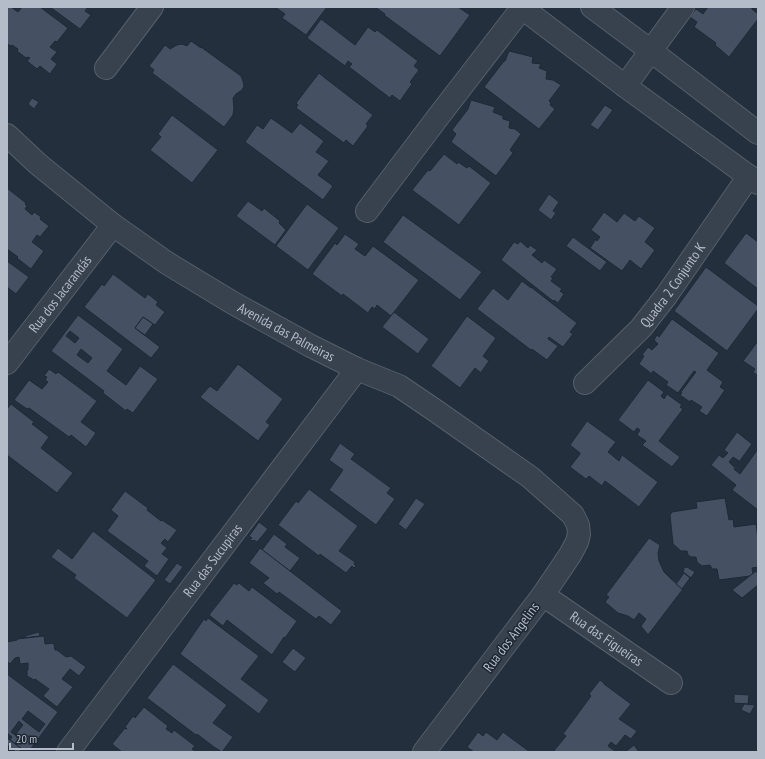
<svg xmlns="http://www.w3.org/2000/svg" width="765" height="759" font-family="'PT Sans Narrow',sans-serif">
<rect width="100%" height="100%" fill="#242f3e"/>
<g fill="#455162" stroke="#1f2835" fill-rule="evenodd">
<path d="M7,7H11L18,12L22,7H40L68,28L57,42L55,41L50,47L57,52L51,59L57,64L50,74L40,66L37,69L27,61L30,58L28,57L26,58L17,51L18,49L12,45L11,46L7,44Z"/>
<path d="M50,7H88L85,11L91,15L80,29Z"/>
<path d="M275,7H327L306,35L282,18L285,14Z"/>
<path d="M375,7H458L470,15L440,56L384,15L385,14Z"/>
<path d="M708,7H750L752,8V9L758,14V19L729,57L715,45L716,43L694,27L697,22L690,17L696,9L703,14Z"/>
<path d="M321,19L355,45L368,27L375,32L377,30L418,61L414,66L419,70L410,82L412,84L400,101L392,95L390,98L349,67L352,64L348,61L345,66L307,38Z"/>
<path d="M191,41L201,48V47L241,76L243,81L244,86L242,90L236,94L233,98L234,108L233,115L224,127L152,73L154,70L149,66L165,45L170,49L177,45L182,44L187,46Z"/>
<path d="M509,51L533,57L532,63L541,64L539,68L547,71L546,79L553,80L561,85L549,101L551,103L550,105L555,109L539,129L484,87L504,61H505Z"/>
<path d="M319,73L325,78L373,115L366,124L368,126L353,146L346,140L344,143L296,108L298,105L296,103Z"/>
<path d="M32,98L39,102L34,109L28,104Z"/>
<path d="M471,100L495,107L493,112L503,116V119L510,121L509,128L515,129L521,134L510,150L513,153L496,176L451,142L456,134L452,130L468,109Z"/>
<path d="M605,105L613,110L598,130L590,125Z"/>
<path d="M172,115L218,150L192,183L150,150L161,137L158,134Z"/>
<path d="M271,118L292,133L300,123L324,141L316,152L329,161L318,175L333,186L323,200L245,142L257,125L263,129Z"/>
<path d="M444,154L457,164L458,162L467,168L469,166L491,183L459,225L412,190L428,170L430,171Z"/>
<path d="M7,188L26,203L25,204L27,206L25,209L32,215L34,212L41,217L40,219L49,226L40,237L37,235L32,242L44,251L31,269L17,258L18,257L7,249Z"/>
<path d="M549,194L559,202L553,211L556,213L551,220L538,210Z"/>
<path d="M248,201L262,211L264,208L280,221L279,223L286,230L275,245L236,216Z"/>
<path d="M307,204L339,228L308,270L276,246Z"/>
<path d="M604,212L617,222L624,213L635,221L639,216L655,228L645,242L655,250L641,269L630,260L622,271L590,248L596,239L597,241L600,237L591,230Z"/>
<path d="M403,215L482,272L460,300L383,242Z"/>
<path d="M746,233L758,242V289L724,263Z"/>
<path d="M345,234L359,244L355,249L365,256L373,246L419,280L391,316L377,305L375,309L372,307L368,313L343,294L342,296L312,274L335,243L337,245Z"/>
<path d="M573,237L607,262L600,271L566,246Z"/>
<path d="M520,241L528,248L530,245L537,250L532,255L542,263L544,260L557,269L551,277L553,278L551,281L562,289L560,291L564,294L558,303L554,300L553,301L501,260L514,242L518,244Z"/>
<path d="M7,261L29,277L16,294L7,287Z"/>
<path d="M706,267L758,306V309L727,351L674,311Z"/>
<path d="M113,274L145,298L148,294L158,302L156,305L165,312L155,325L143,317L135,328L160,347L151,358L84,307L102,284L104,286Z"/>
<path d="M522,281L531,288V287L577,323L570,332L573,334L563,347L549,337L548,339L558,346L547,360L532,349L531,350L477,309L493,288L508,300Z"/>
<path d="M394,312L429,339L418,354L382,327Z"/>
<path d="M78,315L123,349L107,371L126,385L140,366L158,379L133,413L127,409L126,411L103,393L104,391L51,351ZM70,331L79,338L75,343L66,336ZM81,349L92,358L88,363L77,355Z"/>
<path d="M467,316L496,338L483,356L489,361L482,371L481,373L475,368L460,388L431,366Z"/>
<path d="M143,317L153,324L145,335L135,328Z"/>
<path d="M672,319L719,353L707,370L723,382L720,387L725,390L707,416L699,411L702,407L691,400L690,402L680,395L682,393L681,392L696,372L694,371L678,393L666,385L668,382L653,371L652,374L639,364L644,356L642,355L648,347L652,350L658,344L654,340L657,335L659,337Z"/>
<path d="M758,341V376L753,372L755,369L743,361Z"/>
<path d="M238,364L283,399L266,422L270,425L258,441L200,397L210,386L217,391Z"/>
<path d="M49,369L56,374L58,372L97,401L81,422L96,433L86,447L71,435L69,437L29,408L27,409L14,400L29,380L42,389L48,382L45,380L47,377L44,376Z"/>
<path d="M648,380L664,392L661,396L664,399L667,394L682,405L680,407L683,409L659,441L680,457L672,467L642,445L646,441L637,435L640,430L637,428L634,432L618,420Z"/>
<path d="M11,404L34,422L32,424L49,437L41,448L73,473L57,493L7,455V409Z"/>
<path d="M587,421L616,442L608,452L619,461L622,455L658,482L639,507L605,481L602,486L589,476L586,479L570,467L580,454V453L570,445Z"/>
<path d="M737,432L752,444L734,469L740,474L758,449V510L732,490L736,485L711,465L719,455L723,458L728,453L724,450ZM733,457L739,461L734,467L729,462Z"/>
<path d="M340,443L355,454L351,459L391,488L387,493L395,499L376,525L329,490L343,470L329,460Z"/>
<path d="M309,489L358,526L339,551L355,562L354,564L356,566L354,568L352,566L346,573L320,554L319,556L278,525L296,501L298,503Z"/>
<path d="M125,491L148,508L147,510L161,521L162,520L177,530L168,542L165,539L161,543L167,548L162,554L169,559L157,576L144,566L148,561L107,531L118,516L111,510Z"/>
<path d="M416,498L425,504L406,530L398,524Z"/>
<path d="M725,498L729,520L733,519L734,527L756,524L758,539V567L752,568L753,574L750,576L719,580L717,569H712L710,565L702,566L697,562L696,557H691L688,555L687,551H681L673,544L670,515L672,512L697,508L696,502Z"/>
<path d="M259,522L268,529L257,542L254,540L253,541L250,540L252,538L249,536Z"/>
<path d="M93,531L156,580L127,618L74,578L76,575L51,557L58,548L72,559Z"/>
<path d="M274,534L287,544L285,547L300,558L290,571L262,550Z"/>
<path d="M649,538L660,545L658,553L659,561L664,572L670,578L683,589L648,635L641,626L646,619L639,613L634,620L628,616L618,613L605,602L609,597L606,595Z"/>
<path d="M260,548L342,611L331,625L319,616L316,619L279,592L277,594L263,583L269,578L249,563Z"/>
<path d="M177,563L183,567L170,584L164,580Z"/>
<path d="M687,567L695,572L691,578L683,572L684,568Z"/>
<path d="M756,571L758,574V585L742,598L732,590Z"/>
<path d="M684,573L690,578L682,589L676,584Z"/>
<path d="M234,583L237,585L239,583L249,591L252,587L297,621L285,638L284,637L272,655L227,620L223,626L209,615Z"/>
<path d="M208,618L259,656L241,679L269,700L259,714L180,654L197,629L204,619L206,621Z"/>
<path d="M39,632L40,636L22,638L28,635Z"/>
<path d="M44,636L45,644L53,643V644H54L55,650H57L66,657L71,656L86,667L79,676L70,669L62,679L73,687L57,707L43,696L49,689L35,679L34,680L27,676V670H28V663L20,664L19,657L15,658L10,664L7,661V642L17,640V639Z"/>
<path d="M293,648L306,658L295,672L282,662Z"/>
<path d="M173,664L227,705L213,723L233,737L222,752L214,747L197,734L196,735L147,698Z"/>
<path d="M7,674L58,712L30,750L26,748L24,751L22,749L10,740L12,737L7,733ZM28,711L45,724L39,732L22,719ZM19,721L23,725L15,735L11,732Z"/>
<path d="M600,680L604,683V684L631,704L619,719L637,731L631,739L625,735L616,746L611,742L608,746L615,751L614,752H553L566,736L563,734L591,696L589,694Z"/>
<path d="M734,694L749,695L748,704L734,703Z"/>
<path d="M744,704L755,705L750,714L741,710Z"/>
<path d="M144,707L168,726L166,729L172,733L174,730L195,746L192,749L196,752H122L112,744L125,728L126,729H127L125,727L133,716L135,718Z"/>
<path d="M478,732L483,736L486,732L497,740L503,732L530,752H474L467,747Z"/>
<path d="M7,738L22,749L19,752H16L7,745Z"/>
<path d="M634,745L639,752H625Z"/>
</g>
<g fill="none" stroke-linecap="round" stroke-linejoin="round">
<defs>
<g id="minor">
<path d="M521,7L625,86L758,183"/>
<path d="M592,7L651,51L758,133"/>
<path d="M106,68L152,7"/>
<path d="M625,86L683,7"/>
<path id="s1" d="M7,135L38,164L113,225L167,263L233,303L311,346L357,369L399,386L433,409L530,477L573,515L578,525L579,534L577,542L570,555L543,595L424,752"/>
<path d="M367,211L438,117L522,8"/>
<path id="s2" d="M7,363L113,225"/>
<path id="s3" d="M585,383L641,328L666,296L749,176"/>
<path id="s4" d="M543,595L671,683"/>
<path id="s5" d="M68,752L357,369"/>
</g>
</defs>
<use href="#minor" stroke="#565f6c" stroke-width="24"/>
<use href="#minor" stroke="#38414e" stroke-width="22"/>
</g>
<g text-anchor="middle" stroke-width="3" stroke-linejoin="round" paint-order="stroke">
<g font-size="14" fill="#b4bcc9" stroke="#1d2633">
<text dy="5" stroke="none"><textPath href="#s3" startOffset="132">Quadra 2 Conjunto K</textPath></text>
<text dy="5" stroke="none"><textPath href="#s2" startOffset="87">Rua dos Jacarandás</textPath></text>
<text dy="5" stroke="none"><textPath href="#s1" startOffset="343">Avenida das Palmeiras</textPath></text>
<text dy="5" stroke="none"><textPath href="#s5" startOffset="240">Rua das Sucupiras</textPath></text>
<text transform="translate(511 637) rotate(-53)" y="5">Rua dos Angelins</text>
<text dy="5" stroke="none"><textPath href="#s4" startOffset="77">Rua das Figueiras</textPath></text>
</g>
</g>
<rect width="765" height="759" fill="none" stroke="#b4bcc9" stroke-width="16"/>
<path d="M10 743v6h63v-6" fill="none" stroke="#b4bcc9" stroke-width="2"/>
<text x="16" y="743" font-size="12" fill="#b4bcc9" stroke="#1d2633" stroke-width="3" paint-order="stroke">20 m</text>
</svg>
